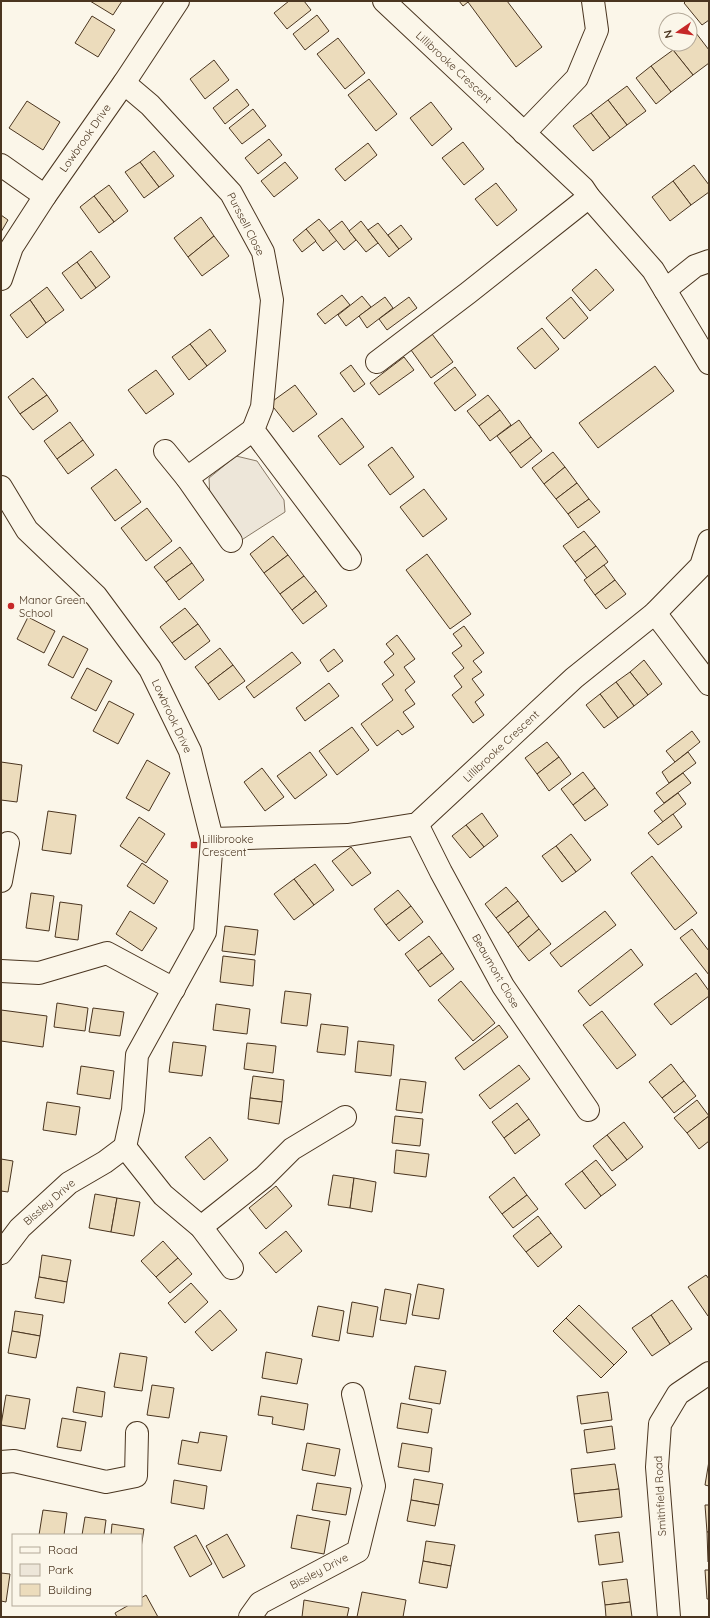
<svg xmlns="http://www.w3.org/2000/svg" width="710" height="1618" font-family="Quicksand,sans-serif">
<rect width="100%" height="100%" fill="#fbf6e9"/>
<path fill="#ede6d9" stroke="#887966" d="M236,456L257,461L284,500L285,512L240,541L210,499L209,478Z"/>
<g fill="#ecdcbc" stroke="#4a3520">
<path d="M90,1H122L113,15Z"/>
<path d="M289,1H304L311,10L287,29L274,13Z"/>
<path d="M459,1H507L542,47L516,67L468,2L463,6Z"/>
<path d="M686,1H709V20L702,25L684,3Z"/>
<path d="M317,15L329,31L305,50L293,34Z"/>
<path d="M92,16L115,30L98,57L75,43Z"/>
<path d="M696,33L709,50V63L693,75L673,50L681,44H690V37Z"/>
<path d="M338,38L365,73L345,89L317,54Z"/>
<path d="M673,50L693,75L671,92L651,66Z"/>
<path d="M214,60L229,80L205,99L190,79Z"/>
<path d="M651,66L671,92L656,104L636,78Z"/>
<path d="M369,79L397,114L376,131L348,95Z"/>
<path d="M627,86L646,111L627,125L608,100Z"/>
<path d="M237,89L249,105L225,124L213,108Z"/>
<path d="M608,100L627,125L610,138L591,113Z"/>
<path d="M27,101L60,122L43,150L9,128Z"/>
<path d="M431,102L452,129L432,146L410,118Z"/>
<path d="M253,109L266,126L242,144L229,128Z"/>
<path d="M591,113L610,138L593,151L573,126Z"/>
<path d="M269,139L282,155L258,174L245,158Z"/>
<path d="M463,142L484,169L464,185L442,158Z"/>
<path d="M368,143L377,155L345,181L335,169Z"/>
<path d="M154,151L174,176L159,187L140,162Z"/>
<path d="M140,162L159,187L144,198L125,172Z"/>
<path d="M285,162L298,178L274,197L261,181Z"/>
<path d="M694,165L709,185V192L691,205L673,181Z"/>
<path d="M673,181L691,205L670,221L652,197Z"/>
<path d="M496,183L517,210L497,226L475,199Z"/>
<path d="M109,185L128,211L114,222L94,196Z"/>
<path d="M94,196L114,222L99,233L80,207Z"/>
<path d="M1,215L8,220L1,232Z"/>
<path d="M201,217L214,236L188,257L174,238Z"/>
<path d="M319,219L337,240L323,251L306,229Z"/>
<path d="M342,221L356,240L344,250L329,231Z"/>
<path d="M361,221L378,243L366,252L349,231Z"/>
<path d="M378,223L399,249L389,257L368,230Z"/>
<path d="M401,225L412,239L399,249L388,235Z"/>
<path d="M306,229L316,241L302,252L293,240Z"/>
<path d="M214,236L229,256L202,276L188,257Z"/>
<path d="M91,251L110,277L96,288L77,262Z"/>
<path d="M77,262L96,288L81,299L62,273Z"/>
<path d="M596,269L614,290L590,311L572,290Z"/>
<path d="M47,287L64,310L46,323L30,300Z"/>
<path d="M342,295L350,305L325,324L317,314Z"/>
<path d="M362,296L371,307L346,326L338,315Z"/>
<path d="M385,297L393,308L367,328L359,316Z"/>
<path d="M409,297L417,308L387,330L379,319Z"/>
<path d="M571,297L588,318L564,339L546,318Z"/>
<path d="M30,300L46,323L27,338L10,315Z"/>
<path d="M542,328L559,349L535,369L517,348Z"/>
<path d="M210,329L226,351L207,366L190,344Z"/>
<path d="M432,334L453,362L431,378L411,350Z"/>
<path d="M190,344L207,366L189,380L172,357Z"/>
<path d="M404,357L414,370L379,395L370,383Z"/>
<path d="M351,365L365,384L354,392L340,373Z"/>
<path d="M655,366L674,391L598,448L579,423Z"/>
<path d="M455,367L476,395L455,411L434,383Z"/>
<path d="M156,370L174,394L146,414L128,390Z"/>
<path d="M33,378L47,395L20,414L8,397Z"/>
<path d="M295,385L317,414L293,432L270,403Z"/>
<path d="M47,395L58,411L33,430L20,414Z"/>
<path d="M488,395L500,410L479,426L467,411Z"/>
<path d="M500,410L511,425L490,441L479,426Z"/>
<path d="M342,418L364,447L340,465L318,436Z"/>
<path d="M519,420L531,437L510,453L497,436Z"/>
<path d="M70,422L83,440L57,459L44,441Z"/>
<path d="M531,437L542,451L521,468L510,453Z"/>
<path d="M83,440L94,455L68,474L57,459Z"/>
<path d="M392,447L414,477L390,495L368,465Z"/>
<path d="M553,452L565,467L544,484L532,468Z"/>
<path d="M565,467L577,483L556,499L544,484Z"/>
<path d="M116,469L141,502L115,521L91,488Z"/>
<path d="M577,483L589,499L568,514L556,499Z"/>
<path d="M424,489L447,519L423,537L400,507Z"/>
<path d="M589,499L600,512L578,528L568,514Z"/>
<path d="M147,508L172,541L146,561L121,528Z"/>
<path d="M584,531L596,546L575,562L563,546Z"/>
<path d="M273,536L288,555L264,573L250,554Z"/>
<path d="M596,546L608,562L587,578L575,562Z"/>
<path d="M180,547L192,563L166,582L154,567Z"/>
<path d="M427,554L471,614L450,629L406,570Z"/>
<path d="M288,555L304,576L280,594L264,573Z"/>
<path d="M192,563L204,580L179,600L166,582Z"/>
<path d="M604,565L615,580L595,595L584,580Z"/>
<path d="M304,576L316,591L292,610L280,594Z"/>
<path d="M615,580L626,594L606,609L595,595Z"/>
<path d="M316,591L327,606L303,624L292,610Z"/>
<path d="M185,608L198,624L172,643L160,627Z"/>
<path d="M28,617L55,631L44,653L17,639Z"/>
<path d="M198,624L210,641L185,660L172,643Z"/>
<path d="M464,626L484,653L473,661L482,672L472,679L484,695L475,702L484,715L473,723L452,695L462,687L454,676L464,668L452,653L462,646L453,634Z"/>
<path d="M397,635L415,659L404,667L415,682L405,690L415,704L403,712L414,727L402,735L398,730L377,746L361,724L393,700L382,684L394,675L384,662L394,654L386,644Z"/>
<path d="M63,636L88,649L73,678L48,665Z"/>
<path d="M220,648L233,665L208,684L195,667Z"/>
<path d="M334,649L343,661L328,672L320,660Z"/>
<path d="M292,652L301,663L254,698L246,687Z"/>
<path d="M644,660L662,684L648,695L630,672Z"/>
<path d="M233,665L245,681L219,700L208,684Z"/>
<path d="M87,668L112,681L96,711L71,698Z"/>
<path d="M630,672L648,695L634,706L616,682Z"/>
<path d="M616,682L634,706L618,718L600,694Z"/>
<path d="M329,683L339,696L305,721L296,708Z"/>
<path d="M600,694L618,718L604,728L586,705Z"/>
<path d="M109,701L134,714L118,744L93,731Z"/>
<path d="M352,727L369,750L337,775L319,751Z"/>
<path d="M692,731L700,742L675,762L666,751Z"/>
<path d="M547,742L559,757L537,774L525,758Z"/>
<path d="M310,752L327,775L295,799L277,776Z"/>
<path d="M688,752L696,763L669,783L662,772Z"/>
<path d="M559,757L571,774L549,791L537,774Z"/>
<path d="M147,760L170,773L149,811L126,798Z"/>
<path d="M1,762L22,765L17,802L1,800Z"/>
<path d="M262,768L284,797L265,811L244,782Z"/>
<path d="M583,772L595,788L573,805L561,789Z"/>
<path d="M683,773L691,783L664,803L656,793Z"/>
<path d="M595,788L608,805L585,821L573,805Z"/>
<path d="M678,793L686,804L663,822L654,811Z"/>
<path d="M48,811L76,815L71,854L42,850Z"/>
<path d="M482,813L498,836L484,847L466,825Z"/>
<path d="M673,814L682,827L658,845L648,833Z"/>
<path d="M139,817L165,834L146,863L120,846Z"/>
<path d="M466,825L484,847L470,858L452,836Z"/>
<path d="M571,834L591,860L576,872L556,846Z"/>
<path d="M556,846L576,872L562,882L542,856Z"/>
<path d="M351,847L371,873L352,886L332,861Z"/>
<path d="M652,856L697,913L675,930L631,873Z"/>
<path d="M142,863L168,881L154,904L127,886Z"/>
<path d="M315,864L334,890L314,905L294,879Z"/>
<path d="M294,879L314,905L294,920L274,894Z"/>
<path d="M506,887L518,901L496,918L485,904Z"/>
<path d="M398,890L411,906L386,925L374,909Z"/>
<path d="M31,893L54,896L49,931L26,928Z"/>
<path d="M518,901L529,916L508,933L496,918Z"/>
<path d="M60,902L82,905L78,940L55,937Z"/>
<path d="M411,906L423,922L399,941L386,925Z"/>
<path d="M130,911L157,928L142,951L116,934Z"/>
<path d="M605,911L616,925L561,967L550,953Z"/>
<path d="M529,916L539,929L518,947L508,933Z"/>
<path d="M225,926L258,930L255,955L222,951Z"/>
<path d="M539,929L551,944L529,961L518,947Z"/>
<path d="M692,929L709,951V975L680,938Z"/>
<path d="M429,936L442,953L418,971L405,954Z"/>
<path d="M631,949L643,965L590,1006L578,991Z"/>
<path d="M442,953L454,969L430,987L418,971Z"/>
<path d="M223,956L255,960L253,986L220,982Z"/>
<path d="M696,973L709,991V996L671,1025L654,1004Z"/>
<path d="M461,981L495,1023L473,1041L438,1000Z"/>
<path d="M285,991L311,994L307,1026L281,1023Z"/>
<path d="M57,1003L88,1008L85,1031L54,1027Z"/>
<path d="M216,1004L250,1009L247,1034L213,1030Z"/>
<path d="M93,1008L124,1012L120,1036L89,1032Z"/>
<path d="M1,1010L47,1016L43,1047L1,1041Z"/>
<path d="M602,1011L636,1055L617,1069L583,1025Z"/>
<path d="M321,1024L348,1027L345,1055L317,1052Z"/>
<path d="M499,1025L508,1037L464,1070L455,1058Z"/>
<path d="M358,1041L394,1045L391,1076L355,1072Z"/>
<path d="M173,1042L206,1046L202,1076L169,1072Z"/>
<path d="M247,1043L276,1046L273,1073L244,1069Z"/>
<path d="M671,1064L684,1081L662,1098L649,1082Z"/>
<path d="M519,1065L530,1079L490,1109L479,1095Z"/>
<path d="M81,1066L114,1071L110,1099L77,1094Z"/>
<path d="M253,1076L284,1080L282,1102L250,1098Z"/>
<path d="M400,1079L426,1082L422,1113L396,1110Z"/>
<path d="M684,1081L696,1096L674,1113L662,1098Z"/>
<path d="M250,1098L282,1102L279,1124L248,1119Z"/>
<path d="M697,1100L709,1116L687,1133L674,1118Z"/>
<path d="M47,1102L80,1107L76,1135L43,1130Z"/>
<path d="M517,1103L529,1119L504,1138L492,1122Z"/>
<path d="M395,1116L423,1119L420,1146L392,1143Z"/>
<path d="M709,1116V1141L699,1149L687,1133Z"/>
<path d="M529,1119L540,1135L515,1154L504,1138Z"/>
<path d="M624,1122L643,1147L627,1160L607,1135Z"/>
<path d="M607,1135L627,1160L612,1171L593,1146Z"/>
<path d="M210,1137L228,1160L204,1180L185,1157Z"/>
<path d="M396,1150L429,1154L426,1177L394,1173Z"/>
<path d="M1,1159L13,1161L8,1192L1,1191Z"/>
<path d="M596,1160L616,1185L601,1196L582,1171Z"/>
<path d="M582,1171L601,1196L585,1209L565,1184Z"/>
<path d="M333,1175L354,1178L350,1208L328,1205Z"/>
<path d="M514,1177L527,1195L502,1214L489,1197Z"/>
<path d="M354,1178L376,1182L372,1212L350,1208Z"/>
<path d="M276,1186L292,1206L266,1229L249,1208Z"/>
<path d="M95,1194L117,1198L111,1232L89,1228Z"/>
<path d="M527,1195L538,1209L513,1228L502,1214Z"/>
<path d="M117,1198L140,1202L134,1236L111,1232Z"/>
<path d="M538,1216L551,1233L526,1252L513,1236Z"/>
<path d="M286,1231L302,1251L276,1273L259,1253Z"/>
<path d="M551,1233L562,1247L538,1267L526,1252Z"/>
<path d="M163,1241L178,1258L156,1277L141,1261Z"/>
<path d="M42,1255L71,1260L67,1282L39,1277Z"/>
<path d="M178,1258L192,1274L170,1293L156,1277Z"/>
<path d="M706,1275L709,1279V1315L708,1316L688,1287Z"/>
<path d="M39,1277L67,1282L64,1303L35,1298Z"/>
<path d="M191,1283L208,1302L185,1323L168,1303Z"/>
<path d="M418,1284L444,1289L439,1319L412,1315Z"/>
<path d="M385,1289L411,1294L406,1324L380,1320Z"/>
<path d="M672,1300L692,1329L670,1344L651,1315Z"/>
<path d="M352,1302L378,1307L373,1337L347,1333Z"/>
<path d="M579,1305L627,1352L614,1365L566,1318Z"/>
<path d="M318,1306L344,1311L339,1341L312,1336Z"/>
<path d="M220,1310L237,1330L212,1351L195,1332Z"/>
<path d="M15,1311L43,1315L40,1336L12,1331Z"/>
<path d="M651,1315L670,1344L652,1356L632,1328Z"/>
<path d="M566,1318L614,1365L601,1378L553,1331Z"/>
<path d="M12,1331L40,1336L36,1358L8,1353Z"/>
<path d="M266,1352L302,1359L297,1384L262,1378Z"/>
<path d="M120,1353L147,1357L142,1391L114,1387Z"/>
<path d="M415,1366L446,1371L440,1404L409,1399Z"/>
<path d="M152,1385L174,1388L169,1418L147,1415Z"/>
<path d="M77,1387L105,1392L102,1417L73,1412Z"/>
<path d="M608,1392L612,1420L581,1424L577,1396Z"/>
<path d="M6,1395L30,1399L25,1429L1,1425Z"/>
<path d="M261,1396L308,1404L304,1430L272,1424L273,1417L258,1415Z"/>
<path d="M401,1403L432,1409L428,1433L397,1428Z"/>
<path d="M62,1418L86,1422L81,1451L57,1447Z"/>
<path d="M612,1426L615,1449L587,1453L584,1430Z"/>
<path d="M200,1432L227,1436L221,1471L178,1464L182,1440L198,1443Z"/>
<path d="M307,1443L340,1449L335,1476L302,1470Z"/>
<path d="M402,1443L432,1448L429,1472L398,1467Z"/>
<path d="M709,1461V1486L705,1485Z"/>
<path d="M615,1464L619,1489L574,1494L571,1469Z"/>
<path d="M414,1479L443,1484L439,1505L411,1500Z"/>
<path d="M174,1480L207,1486L204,1509L171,1503Z"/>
<path d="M317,1483L351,1488L346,1515L312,1510Z"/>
<path d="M619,1489L622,1517L578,1522L574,1494Z"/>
<path d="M411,1500L439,1505L435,1526L407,1521Z"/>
<path d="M705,1505H709V1532H707Z"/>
<path d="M43,1510L67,1513L64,1535H39Z"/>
<path d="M297,1515L330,1521L324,1554L291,1548Z"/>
<path d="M85,1517L106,1520L104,1535H82Z"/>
<path d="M112,1524L144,1529L141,1548V1535H111Z"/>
<path d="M619,1532L623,1562L599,1565L595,1535Z"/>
<path d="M707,1532H709V1562H708Z"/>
<path d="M227,1534L245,1566L223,1578L206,1546Z"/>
<path d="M196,1535L212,1564L190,1577L174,1547Z"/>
<path d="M426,1541L455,1545L451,1566L423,1561Z"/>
<path d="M423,1561L451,1566L447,1588L419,1583Z"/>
<path d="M705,1570H709V1599H707Z"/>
<path d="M1,1573L10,1574L6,1602L1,1601Z"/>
<path d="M627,1579L630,1602L605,1605L602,1582Z"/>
<path d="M362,1592L406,1600L403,1617H357Z"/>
<path d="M146,1595L158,1617H117L115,1613L129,1605H141V1598Z"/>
<path d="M304,1600L349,1608L347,1617H302Z"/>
<path d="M630,1602L632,1617H606L605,1605Z"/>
</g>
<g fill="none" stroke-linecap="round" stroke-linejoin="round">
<defs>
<g id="street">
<path d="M384,1L583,188L589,197L653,270L709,363"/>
<path d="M124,83L150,105L231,193L263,252L272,300L262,407L253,430L350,559"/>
<path d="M524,133L577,78L597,30L593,1"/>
<path d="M1,165L45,196"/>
<path d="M1,279L12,247L45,196L124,83L178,1"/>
<path d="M665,290L695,266L709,261"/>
<path d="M377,362L468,293L589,197"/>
<path d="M165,451L187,478L231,541"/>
<path d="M187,478L253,430"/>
<path d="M1,487L27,530L96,596L150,669L190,751L212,839L205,932L137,1055L133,1110L125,1147"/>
<path d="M655,613L709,684"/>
<path d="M417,824L441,872L503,986L588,1110"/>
<path d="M212,839L348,835L417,824L574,678L655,613L701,566L709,541"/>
<path d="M1,881L8,843"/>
<path d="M1,971L39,973L107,953L174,989"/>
<path d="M125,1147L163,1195L201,1227L232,1268"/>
<path d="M201,1227L264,1177L292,1149L345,1117"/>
<path d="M1,1253L20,1228L69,1183L105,1162L125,1147"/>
<path d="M1,1462L14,1461L106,1482L136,1476L137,1433"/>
<path d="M250,1617L260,1603L358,1551L374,1486L353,1394"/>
<path d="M669,1617L657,1467L660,1424L678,1394L709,1373"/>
</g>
</defs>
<use href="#street" stroke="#4a3520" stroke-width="24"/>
<use href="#street" stroke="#fbf6e9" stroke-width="22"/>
</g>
<g fill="#c62828" stroke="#fbf6e9" stroke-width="1.5">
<circle cx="11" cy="606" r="4"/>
<rect x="190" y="841" width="8" height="8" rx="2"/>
</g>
<g text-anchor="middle" stroke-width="3" stroke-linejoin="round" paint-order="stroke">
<g font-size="11" fill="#4a3520" stroke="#fbf6e9">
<text transform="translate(454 67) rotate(43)" y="4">Lillibrooke Crescent</text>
<text transform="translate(85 138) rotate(-55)" y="4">Lowbrook Drive</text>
<text transform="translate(246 224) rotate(63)" y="4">Purssell Close</text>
<text transform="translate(172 716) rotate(65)" y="4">Lowbrook Drive</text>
<text transform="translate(501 746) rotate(-43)" y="4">Lillibrooke Crescent</text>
<text transform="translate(496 971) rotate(60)" y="4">Beaumont Close</text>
<text transform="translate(49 1202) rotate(-41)" y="4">Bissley Drive</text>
<text transform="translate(660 1496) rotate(-93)" y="4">Smithfield Road</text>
<text transform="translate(319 1571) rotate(-28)" y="4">Bissley Drive</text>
</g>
<g font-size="11" fill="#4a3520" stroke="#fbf6e9" text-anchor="start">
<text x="19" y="604">Manor Green<tspan x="19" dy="13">School</tspan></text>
<text x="202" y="843">Lillibrooke<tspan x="202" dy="13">Crescent</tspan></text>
</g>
</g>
<rect width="710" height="1618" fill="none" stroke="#4a3520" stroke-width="4"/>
<rect x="12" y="1534" width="130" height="72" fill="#fbf6e9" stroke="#b4a999"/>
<rect x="20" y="1547" width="20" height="6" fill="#fbf6e9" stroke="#b4a999"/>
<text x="48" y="1554" font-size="12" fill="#4a3520">Road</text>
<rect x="20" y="1564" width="20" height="12" fill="#ede6d9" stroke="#b4a999"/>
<text x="48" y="1574" font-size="12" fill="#4a3520">Park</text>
<rect x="20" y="1584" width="20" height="12" fill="#ecdcbc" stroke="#b4a999"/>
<text x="48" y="1594" font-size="12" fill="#4a3520">Building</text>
<g transform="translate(678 32) rotate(257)"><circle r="19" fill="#fbf6e9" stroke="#b4a999"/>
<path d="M0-3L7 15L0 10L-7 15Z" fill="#c62828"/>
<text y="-6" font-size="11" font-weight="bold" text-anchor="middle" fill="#4a3520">N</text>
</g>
</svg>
